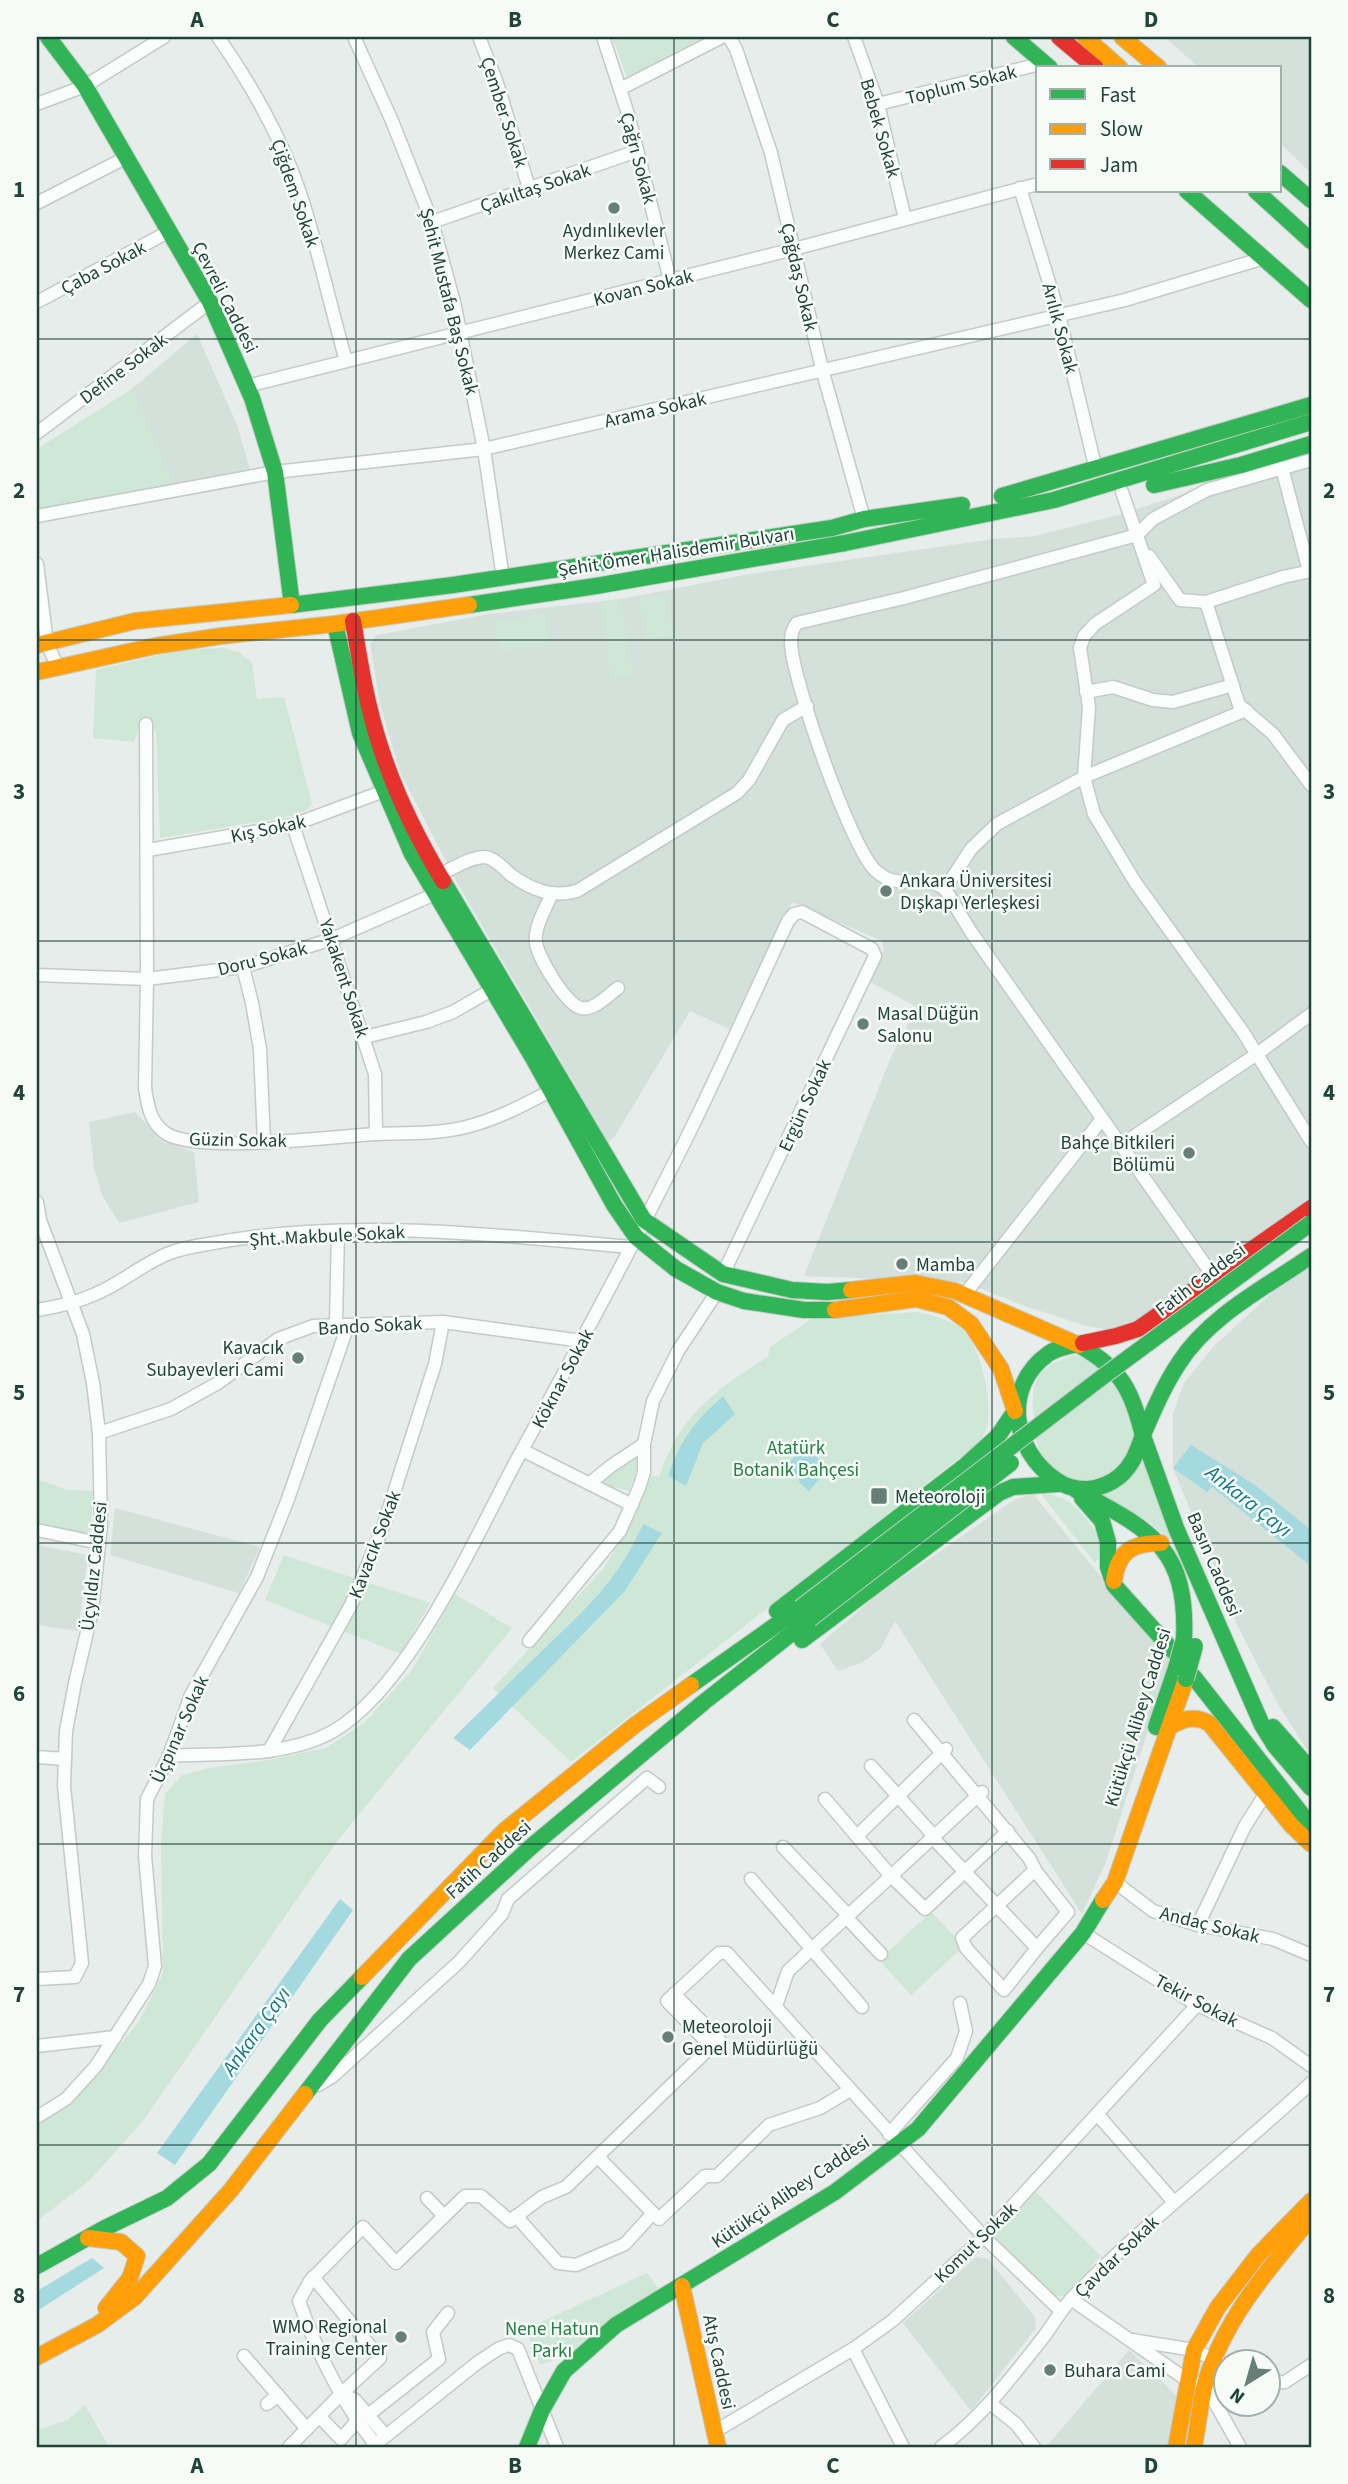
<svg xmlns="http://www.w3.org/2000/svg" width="1348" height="2484" font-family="'Source Sans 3',sans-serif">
<rect width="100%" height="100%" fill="#e7edea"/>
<g fill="#d4e0da">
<path d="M1165,37H1311V173L1280,143V68H1199Z"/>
<path d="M197,334L237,425L250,470L174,486L132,389Z"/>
<path d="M1311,453V1202L1136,1323L1113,1330L1086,1326L1022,1305L964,1282L804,1276L891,1057L917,1007L870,982L884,949L882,941L792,902L731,1030L690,1011L615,1136L608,1142L455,879L400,772L380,704L370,644L377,635L489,614L621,599L750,574L994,539L1035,536L1118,515Z"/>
<path d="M135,1112L164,1142L194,1152L199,1202L119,1223L102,1195L94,1168L89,1122Z"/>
<path d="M1311,1265V1756L1279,1706L1238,1627L1173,1468V1413L1184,1383L1214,1346L1275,1290Z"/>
<path d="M1033,1494L1170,1661L1106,1862L1082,1914L895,1621L881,1648L863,1662L838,1671L820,1644L877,1595L1014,1500Z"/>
<path d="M115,1508L260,1547L239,1593L110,1555Z"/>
<path d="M37,1545L88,1555L78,1631L37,1625Z"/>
<path d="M976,2257L988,2259L1035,2317L1036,2328L971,2411L903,2323Z"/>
<path d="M1129,2350L1179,2398L1170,2447H1046Z"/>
</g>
<g fill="#cfe7d6">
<path d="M612,37H705L627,77Z"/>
<path d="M132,389L174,486L40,508L37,503V449Z"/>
<path d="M667,595L673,635L645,639L639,598Z"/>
<path d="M621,599L633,676L611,679L601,601Z"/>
<path d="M545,614L550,644L500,651L495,622Z"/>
<path d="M224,648L238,652L252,662L257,699L284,697L312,803L307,810L292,816L160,838L156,732L151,724L141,723L134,742L93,738L96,670L181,650Z"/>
<path d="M919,1312C933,1316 953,1320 964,1331C982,1351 994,1405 986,1430C984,1435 980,1440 977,1444L571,1762L493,1688L603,1569L629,1528L649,1475L659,1477C678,1417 716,1389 768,1357L770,1347L813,1318Z"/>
<path d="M1075,1355C1105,1359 1120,1388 1128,1415C1130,1421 1134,1429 1135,1435C1135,1447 1124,1465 1114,1471C1109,1474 1101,1479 1095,1480C1074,1484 1046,1470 1039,1449C1035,1440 1035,1428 1034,1418C1032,1402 1031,1384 1042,1372C1051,1362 1063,1359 1075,1355Z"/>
<path d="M632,1459L640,1460L629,1491L609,1486L603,1482L607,1473Z"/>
<path d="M1144,1461L1172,1538L1171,1540L1146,1520L1102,1496Z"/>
<path d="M37,1479L67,1490L93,1491L91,1531L80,1534L37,1524Z"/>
<path d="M1041,1494C1070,1493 1089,1520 1102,1542L1100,1557L1095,1563Z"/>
<path d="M284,1555L430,1603L401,1654L265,1600Z"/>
<path d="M455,1594L512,1628L338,1840L143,2121L89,2181L37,2221V2124L75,2097L139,2022L163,1973L161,1845L165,1794L182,1775L209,1768L269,1760L326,1748L364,1723L412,1670Z"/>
<path d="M931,1912L964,1946L911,1995L879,1960Z"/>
<path d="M1036,2192L1101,2256L1064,2296H1053L994,2236Z"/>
<path d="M647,2273L659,2289C626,2313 578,2355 540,2365L526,2329Z"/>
<path d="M85,2405L109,2447H37V2430L68,2420Z"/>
</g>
<g fill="#a4d9df">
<path d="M723,1396L735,1414L703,1443L686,1486L668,1476C682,1438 693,1423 723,1396Z"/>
<path d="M1191,1445L1255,1485L1311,1530V1566L1212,1487L1207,1492L1173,1468Z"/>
<path d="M804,1446L829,1468L809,1491L800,1483L798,1477H794L784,1469Z"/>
<path d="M643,1524L662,1533L624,1592L470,1750L453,1738C482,1710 510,1682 539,1654C583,1611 618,1582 643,1524Z"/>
<path d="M340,1899L353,1910L175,2165L157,2153Z"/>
<path d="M92,2258L104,2268L37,2311V2291Z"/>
</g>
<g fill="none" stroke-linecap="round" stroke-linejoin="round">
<defs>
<g id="street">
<path d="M218,37C253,87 284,142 303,202C319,254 331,308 346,361"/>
<path d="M354,37L392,121L432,222L454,302L484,449L503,578"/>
<path d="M479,37L497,83L529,188"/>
<path d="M603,37L628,114L670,280"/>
<path d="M729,37L736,49L771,153L822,369L864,519"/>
<path d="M854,37L878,104L905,219"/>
<path d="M620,89L722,37"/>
<path d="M37,104L85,86L164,37"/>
<path d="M878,104L1044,63"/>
<path d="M1020,188L1059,315L1096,470"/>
<path d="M37,203L127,157"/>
<path d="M432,222L637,151"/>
<path d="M37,302L168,232"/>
<path d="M247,386L794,249L1038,184"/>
<path d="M37,433L210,302"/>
<path d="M1282,468L1309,571"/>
<path d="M1122,492L1154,585L1095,624L1084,636L1080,648L1089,707L1084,777L1094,814L1135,882L1243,1032L1311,1141"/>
<path d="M37,516L275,472L484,449L1125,300L1264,258"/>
<path d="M1149,556L1180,600L1206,602L1239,705L1273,734L1311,785"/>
<path d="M37,564L47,643L58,668"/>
<path d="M1206,602L1283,577L1311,571"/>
<path d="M1086,692L1113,687L1153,700L1173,702L1233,685"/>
<path d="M146,724L147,979L145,1088C148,1107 150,1123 167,1134C198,1153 334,1137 375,1134C405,1133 438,1134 466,1127C497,1119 522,1106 550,1091"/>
<path d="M293,825L375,1074L376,1134"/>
<path d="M148,850L293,825L384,791"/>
<path d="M439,875C452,869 470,857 485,857C495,858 503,868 511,875C532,890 552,898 577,891L737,793L749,780L783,720L807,706"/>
<path d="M945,889C919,871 900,893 876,871C851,849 792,679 791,643C791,634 792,630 797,623L904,598L1137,535L1153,519L1207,490L1311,460"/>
<path d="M551,895C546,909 534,926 536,942C537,956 566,1005 581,1008C594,1011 608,995 618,988"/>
<path d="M243,967L252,1003L260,1049L264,1142"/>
<path d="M37,975L147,979L243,967L332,939L435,894"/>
<path d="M365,1037L426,1022L453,1012L493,989"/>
<path d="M1121,1145L1257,1054L1311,1014"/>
<path d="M37,1202L40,1220L83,1334L93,1383L99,1433L101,1525L92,1611L75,1683L66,1731L64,1786L82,1963L75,1977L37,1979"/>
<path d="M1206,1266L971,932L945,889L971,849L997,824L1084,777L1246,710"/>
<path d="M965,1294L1102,1119"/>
<path d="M37,1310C56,1307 75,1303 93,1295C119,1285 141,1265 167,1254C179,1249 195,1246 208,1244C347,1217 491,1235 631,1247"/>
<path d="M336,1324L338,1231"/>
<path d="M99,1433L171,1409L218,1383L278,1339L313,1326L443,1322L582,1341"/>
<path d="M522,1450L632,1505"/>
<path d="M590,1483L611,1466L644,1444"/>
<path d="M37,1530L99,1543"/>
<path d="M529,1641L620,1531L639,1488L644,1472V1444L653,1401L678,1351L717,1292"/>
<path d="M914,1720L1029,1858L1037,1873L1068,1912L1037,1948L931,1836"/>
<path d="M269,1751L351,1605L383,1527L435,1364L443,1322"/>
<path d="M169,1756C222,1753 284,1758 332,1732C408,1689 473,1542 514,1465C575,1353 636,1241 692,1127C725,1059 756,990 788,921L794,914L802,912L872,949L875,956L723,1274"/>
<path d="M37,1757L65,1759"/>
<path d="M871,1766L933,1835"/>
<path d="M825,1799L890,1875L925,1909L1008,1831"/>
<path d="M857,1836L946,1749"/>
<path d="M783,1847L848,1915"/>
<path d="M1035,1870L962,1938L966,1948L1004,1990L1037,1948"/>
<path d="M751,1879L862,2007"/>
<path d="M1115,1882L1153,1911L1198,1925L1273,1939L1311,1955"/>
<path d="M846,1917L881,1954"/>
<path d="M1198,1925L1245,1826L1266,1793"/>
<path d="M1083,1933L1197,2005L1272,2038L1311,2066"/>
<path d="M776,2006L788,1971L982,1792"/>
<path d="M37,2046L115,2037"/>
<path d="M711,2046L667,2001L719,1953H727L984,2237L1061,2311"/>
<path d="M318,2085L333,2076L459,1962L502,1914L508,1899L647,1778L659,1787"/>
<path d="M1098,2115L1173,2201"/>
<path d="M37,2117L66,2099L96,2066L149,1984L155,1966L145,1856L147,1799L169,1756L191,1695L257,1577L288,1499L348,1325"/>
<path d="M889,2134L957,2058L966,2031L960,2003"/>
<path d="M598,2157L653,2213"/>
<path d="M427,2198L444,2216"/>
<path d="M516,2216L558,2263L576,2265L625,2244L653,2213L659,2219L705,2176H717L769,2125L820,2108L850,2090"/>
<path d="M1071,2299L1187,2380L1205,2385L1240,2447"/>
<path d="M1132,2340L1194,2350L1226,2365"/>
<path d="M853,2349L903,2447"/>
<path d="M244,2356L307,2429"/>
<path d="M1268,2383L1285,2382L1311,2365"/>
<path d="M341,2394L355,2400L385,2435"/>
<path d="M990,2403L1016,2424L1034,2447"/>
<path d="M267,2404L278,2395"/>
<path d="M368,2415L439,2359L433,2332L448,2313"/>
<path d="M319,2416L341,2439L357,2421"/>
<path d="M714,2432L853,2349L892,2321L984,2237L1197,2005"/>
<path d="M375,2444C341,2401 317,2353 299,2301L310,2281L363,2227L396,2263L465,2196H481L510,2221L542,2197L566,2187L719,2039L674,1994"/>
<path d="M289,2447L341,2394L380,2358L313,2277"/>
<path d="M372,2447L477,2363L498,2349L509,2345L518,2349L557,2447"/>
<path d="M941,2447C981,2418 1012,2377 1042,2339C1053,2325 1061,2309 1074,2296C1148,2220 1233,2155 1311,2083"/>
</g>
<g id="fast">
<path d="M48,37L85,86L210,302L252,398L275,472L292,605"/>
<path d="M1014,37L1050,68"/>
<path d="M1280,173L1311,200"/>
<path d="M1187,191L1311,300"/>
<path d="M1256,191L1311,241"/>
<path d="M1154,485L1241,465L1311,444"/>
<path d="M1002,496L1311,405"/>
<path d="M291,605L453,585L832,528L864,519L962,505"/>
<path d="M469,605L596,586L845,543L1054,500L1311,422"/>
<path d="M335,624L360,733L412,854L533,1058L614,1205L636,1237L676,1269L717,1292L744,1301L804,1310H835"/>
<path d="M443,881L644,1220L723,1274L792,1290L827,1292L851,1290"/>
<path d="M1083,1343C1072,1345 1058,1347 1048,1354C1002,1387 1012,1450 1056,1480C1075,1494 1102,1491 1120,1476C1135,1463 1138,1447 1145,1430C1155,1407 1165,1384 1179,1363C1209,1316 1266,1287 1311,1256"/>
<path d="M1079,1345C1121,1369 1132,1390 1143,1436"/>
<path d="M1143,1436L1176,1528L1262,1725L1275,1746L1311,1788"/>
<path d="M1076,1490C1150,1530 1188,1547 1184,1639"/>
<path d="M1082,1498L1102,1521L1108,1542V1567L1114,1585L1173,1651"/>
<path d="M777,1611L966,1465L998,1436L1015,1411"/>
<path d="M802,1640L999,1493L1013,1487L1058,1484"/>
<path d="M1193,1676L1311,1826"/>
<path d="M691,1685L800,1608"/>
<path d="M1156,1727L1176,1668"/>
<path d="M1273,1727L1311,1770"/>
<path d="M305,2094L409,1959L532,1846L704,1702L810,1619"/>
<path d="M37,2266L105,2228L167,2198L209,2164L320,2020L362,1977"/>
<path d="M527,2447L543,2408L564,2371L616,2325L835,2192L918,2129L1083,1933L1103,1900"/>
</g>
<g id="slow">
<path d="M1085,37L1120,68"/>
<path d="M1122,37L1159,68"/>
<path d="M37,645L135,621L291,605"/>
<path d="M37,672L155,646L221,636L335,624L469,605"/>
<path d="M851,1290L915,1283L955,1291L1079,1345"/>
<path d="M835,1310L916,1299L948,1307L971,1324L1001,1369L1015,1411"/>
<path d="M1114,1581C1118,1551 1132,1543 1161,1543"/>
<path d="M1169,1727C1183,1719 1194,1715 1209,1723L1292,1826L1311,1844"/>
<path d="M1103,1900L1115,1882L1186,1679"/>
<path d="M362,1977L504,1831L635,1725L691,1685"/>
<path d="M88,2238L121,2242L137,2256L130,2278L106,2308"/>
<path d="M682,2286L718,2447"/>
<path d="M37,2357L97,2325L135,2297L231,2190L305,2094"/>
<path d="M1176,2447L1194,2350L1218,2307L1259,2254L1311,2201"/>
<path d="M1194,2447C1198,2426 1200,2404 1205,2384C1224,2319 1269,2268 1311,2218"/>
</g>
<g id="jam">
<path d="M1059,37L1096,68"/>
<path d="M353,621C358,649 362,678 369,706C383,767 411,828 443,881"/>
<path d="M1083,1343L1116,1336L1138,1329L1311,1208"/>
</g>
</defs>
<use href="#street" stroke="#c4cac7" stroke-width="15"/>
<use href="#fast" stroke="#c2cbc7" stroke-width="18"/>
<use href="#slow" stroke="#c2cbc7" stroke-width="18"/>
<use href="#jam" stroke="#c2cbc7" stroke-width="18"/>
<use href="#street" stroke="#fbfcfc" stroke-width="12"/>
<use href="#fast" stroke="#30b455" stroke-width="16"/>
<use href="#slow" stroke="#ff9f0a" stroke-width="16"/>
<use href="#jam" stroke="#e5322d" stroke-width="16"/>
<defs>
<g id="fast-bridge">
<path d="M800,1608L1101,1378L1311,1223"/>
<path d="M810,1619L1011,1463"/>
<path d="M1176,1668L1184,1639"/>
<path d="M1186,1679L1195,1646"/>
</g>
</defs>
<use href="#fast-bridge" stroke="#c2cbc7" stroke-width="18" stroke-linecap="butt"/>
<use href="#fast-bridge" stroke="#30b455" stroke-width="16"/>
</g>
<path fill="none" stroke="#214439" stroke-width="2" stroke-opacity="0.55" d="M356,37V2447M674,37V2447M992,37V2447M37,339H1311M37,640H1311M37,941H1311M37,1242H1311M37,1543H1311M37,1844H1311M37,2145H1311"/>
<g fill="#667f77" stroke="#f6fbf8" stroke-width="2.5">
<circle cx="614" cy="208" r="7"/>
<circle cx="886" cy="891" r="7"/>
<circle cx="863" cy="1024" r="7"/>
<circle cx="1189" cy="1153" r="7"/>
<circle cx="902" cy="1264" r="7"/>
<circle cx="298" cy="1358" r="7"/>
<rect x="870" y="1487" width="18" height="18" rx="3.5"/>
<circle cx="668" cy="2037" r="7"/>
<circle cx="401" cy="2337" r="7"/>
<circle cx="1050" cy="2370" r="7"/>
</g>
<g text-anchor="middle" stroke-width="5" stroke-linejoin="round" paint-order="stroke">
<g font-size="19" fill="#214439" stroke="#f6fbf8">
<text transform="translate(961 84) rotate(-14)" y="7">Toplum Sokak</text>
<text transform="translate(505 112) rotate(72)" y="7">Çember Sokak</text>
<text transform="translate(881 128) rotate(74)" y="7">Bebek Sokak</text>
<text transform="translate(639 158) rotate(75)" y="7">Çağrı Sokak</text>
<text transform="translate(535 187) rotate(-19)" y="7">Çakıltaş Sokak</text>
<text transform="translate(296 193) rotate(71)" y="7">Çiğdem Sokak</text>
<text transform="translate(103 267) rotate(-28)" y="7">Çaba Sokak</text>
<text transform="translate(800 277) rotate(77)" y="7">Çağdaş Sokak</text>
<text transform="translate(643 287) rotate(-14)" y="7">Kovan Sokak</text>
<text transform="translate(226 297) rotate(63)" y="7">Çevreli Caddesi</text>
<text transform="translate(450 301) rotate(76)" y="7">Şehit Mustafa Baş Sokak</text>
<text transform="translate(1061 328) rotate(75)" y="7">Arılık Sokak</text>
<text transform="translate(123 368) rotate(-37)" y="7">Define Sokak</text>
<text transform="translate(655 409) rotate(-13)" y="7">Arama Sokak</text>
<text transform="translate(676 551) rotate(-9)" y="7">Şehit Ömer Halisdemir Bulvarı</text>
<text transform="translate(268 828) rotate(-12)" y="7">Kış Sokak</text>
<text transform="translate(262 958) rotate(-14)" y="7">Doru Sokak</text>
<text transform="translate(345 978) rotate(72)" y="7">Yakakent Sokak</text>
<text transform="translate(804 1105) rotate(-65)" y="7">Ergün Sokak</text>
<text transform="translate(238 1139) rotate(1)" y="7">Güzin Sokak</text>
<text transform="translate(327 1235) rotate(-3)" y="7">Şht. Makbule Sokak</text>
<text transform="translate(1200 1279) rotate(-37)" y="7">Fatih Caddesi</text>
<text transform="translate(370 1325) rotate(-3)" y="7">Bando Sokak</text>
<text transform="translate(562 1378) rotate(-62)" y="7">Köknar Sokak</text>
<text transform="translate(374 1544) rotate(-69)" y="7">Kavacık Sokak</text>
<text transform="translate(1215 1564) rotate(67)" y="7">Basın Caddesi</text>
<text transform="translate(93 1566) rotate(-84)" y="7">Üçyıldız Caddesi</text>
<text transform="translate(1137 1717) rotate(-73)" y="7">Kütükçü Alibey Caddesi</text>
<text transform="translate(179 1729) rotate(-66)" y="7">Üçpınar Sokak</text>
<text transform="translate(488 1859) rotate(-42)" y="7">Fatih Caddesi</text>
<text transform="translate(1210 1924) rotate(14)" y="7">Andaç Sokak</text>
<text transform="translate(1197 2000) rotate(28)" y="7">Tekir Sokak</text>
<text transform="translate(790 2191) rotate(-34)" y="7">Kütükçü Alibey Caddesi</text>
<text transform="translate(975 2242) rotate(-44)" y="7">Komut Sokak</text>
<text transform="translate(1116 2256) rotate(-44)" y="7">Çavdar Sokak</text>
<text transform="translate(720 2362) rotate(78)" y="7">Atış Caddesi</text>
</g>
<g font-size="19" fill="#214439" stroke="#f6fbf8" text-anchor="start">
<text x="614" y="237" text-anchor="middle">Aydınlıkevler<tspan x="614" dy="22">Merkez Cami</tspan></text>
<text x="900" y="887">Ankara Üniversitesi<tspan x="900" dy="22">Dışkapı Yerleşkesi</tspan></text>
<text x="877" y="1020">Masal Düğün<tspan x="877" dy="22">Salonu</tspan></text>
<text x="1175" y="1149" text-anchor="end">Bahçe Bitkileri<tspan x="1175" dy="22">Bölümü</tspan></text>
<text x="916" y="1271">Mamba</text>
<text x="284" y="1354" text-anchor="end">Kavacık<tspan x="284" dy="22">Subayevleri Cami</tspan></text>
<text x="895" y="1503">Meteoroloji</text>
<text x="682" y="2033">Meteoroloji<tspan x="682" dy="22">Genel Müdürlüğü</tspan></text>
<text x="387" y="2333" text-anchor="end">WMO Regional<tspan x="387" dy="22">Training Center</tspan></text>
<text x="1064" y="2377">Buhara Cami</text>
</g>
<g font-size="19" fill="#268046" stroke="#f6fbf8">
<text x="796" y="1454">Atatürk<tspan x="796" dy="22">Botanik Bahçesi</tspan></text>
<text x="552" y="2335">Nene Hatun<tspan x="552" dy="22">Parkı</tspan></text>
</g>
<g font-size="21" font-style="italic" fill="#147887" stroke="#f6fbf8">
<text transform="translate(1249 1501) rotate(38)" y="7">Ankara Çayı</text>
<text transform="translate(256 2031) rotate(-55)" y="7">Ankara Çayı</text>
</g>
</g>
<rect width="1348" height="2484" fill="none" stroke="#f6fbf8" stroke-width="77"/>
<rect x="1036" y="66" width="245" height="126" fill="#f6fbf8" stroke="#a1b2ac" stroke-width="2"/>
<rect x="1050" y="89" width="35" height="10" fill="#30b455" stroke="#a1b2ac" stroke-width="2"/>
<text x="1100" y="102" font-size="21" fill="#214439">Fast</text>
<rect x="1050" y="124" width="35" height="10" fill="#ff9f0a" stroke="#a1b2ac" stroke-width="2"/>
<text x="1100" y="136" font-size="21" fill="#214439">Slow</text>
<rect x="1050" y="159" width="35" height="10" fill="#e5322d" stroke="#a1b2ac" stroke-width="2"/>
<text x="1100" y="172" font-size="21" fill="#214439">Jam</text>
<g transform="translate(1247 2383) rotate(217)"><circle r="33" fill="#f6fbf8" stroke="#a1b2ac" stroke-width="2"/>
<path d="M0-5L12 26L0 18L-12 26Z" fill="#667f77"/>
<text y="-10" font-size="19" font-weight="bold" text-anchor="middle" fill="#214439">N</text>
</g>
<rect x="38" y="38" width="1272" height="2408" fill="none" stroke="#214439" stroke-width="2.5"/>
<g font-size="23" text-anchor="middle" font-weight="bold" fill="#214439">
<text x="197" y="27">A</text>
<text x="515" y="27">B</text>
<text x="833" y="27">C</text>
<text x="1151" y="27">D</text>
<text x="19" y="197">1</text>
<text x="1329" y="197">1</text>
<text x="19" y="498">2</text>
<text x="1329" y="498">2</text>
<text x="19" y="799">3</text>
<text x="1329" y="799">3</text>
<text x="19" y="1100">4</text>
<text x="1329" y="1100">4</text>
<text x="19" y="1400">5</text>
<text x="1329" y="1400">5</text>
<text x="19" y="1701">6</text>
<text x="1329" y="1701">6</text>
<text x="19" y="2002">7</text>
<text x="1329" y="2002">7</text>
<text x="19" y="2303">8</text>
<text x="1329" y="2303">8</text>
<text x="197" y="2473">A</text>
<text x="515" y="2473">B</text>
<text x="833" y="2473">C</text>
<text x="1151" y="2473">D</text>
</g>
</svg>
